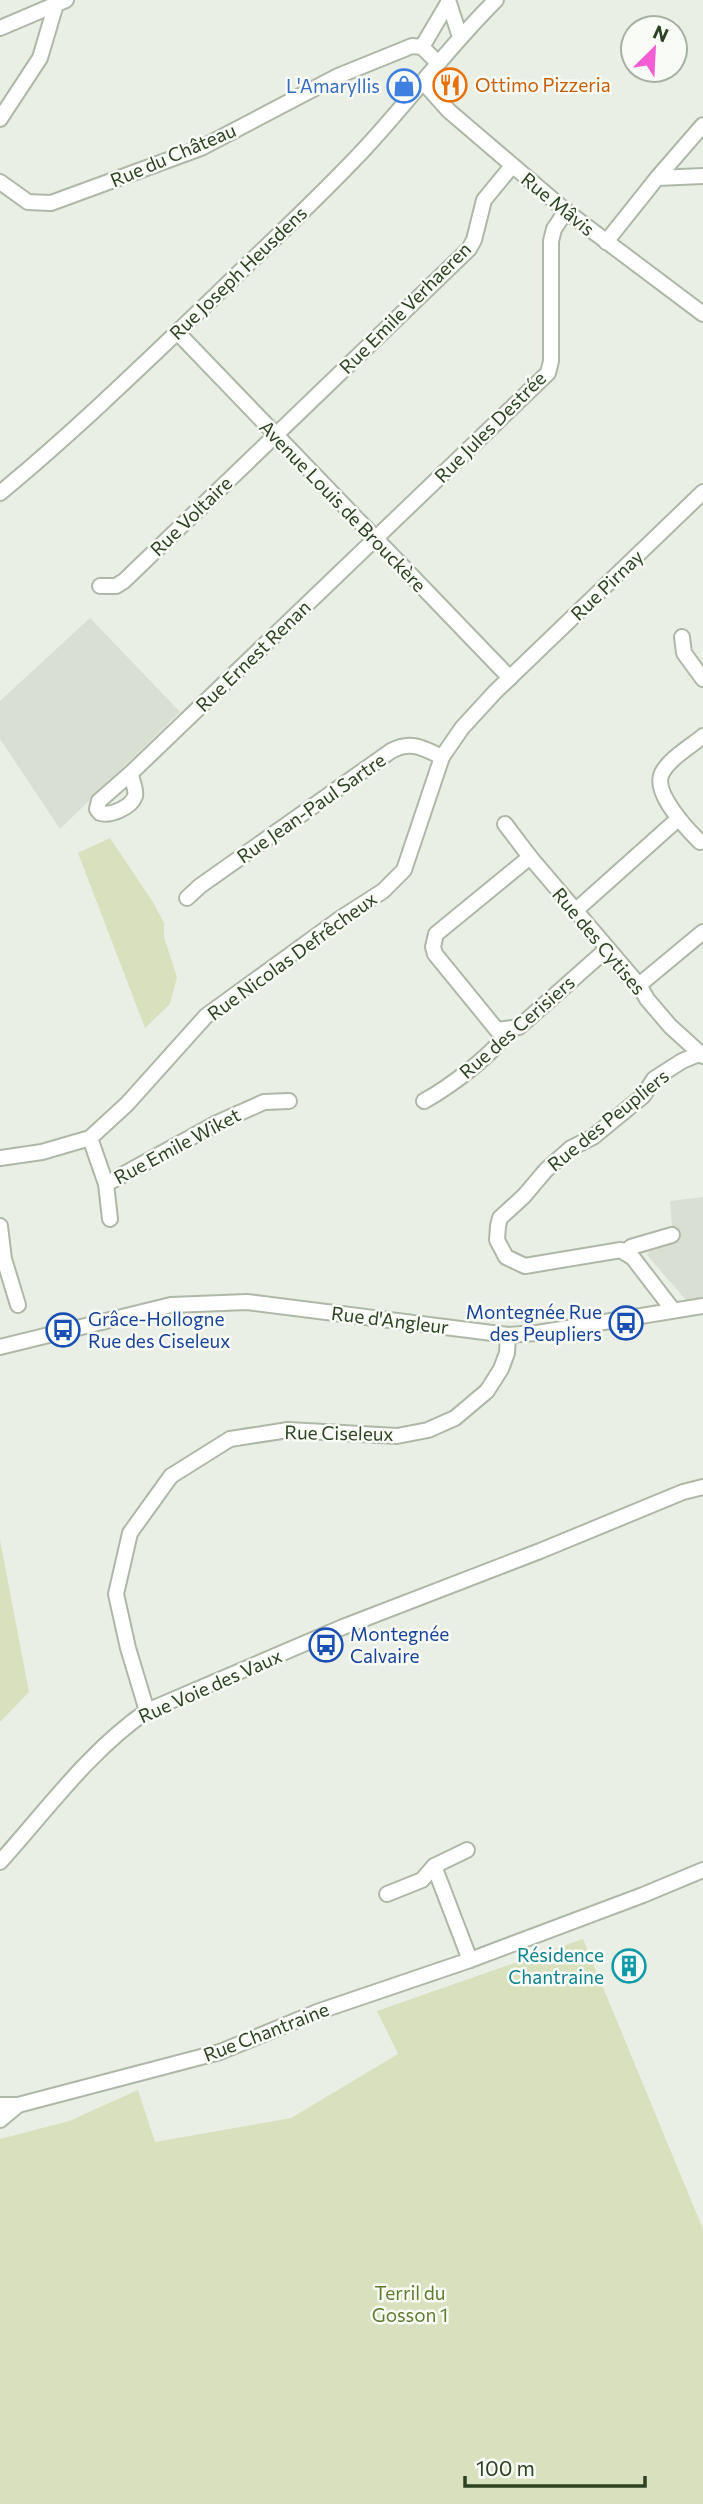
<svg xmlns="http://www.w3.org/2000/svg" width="703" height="2504" font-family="Commissioner,sans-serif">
<rect width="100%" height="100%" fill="#eaefe5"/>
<g fill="#d9dfd3">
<path d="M90,618L180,712L60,829L0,739V701Z"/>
<path d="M703,1197V1299L686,1300L647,1255L653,1244L673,1240L670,1201Z"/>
</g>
<g fill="#d8e0be">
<path d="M110,838L153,902L164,923V937L177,977L170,1004L145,1028L78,853Z"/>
<path d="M0,1540L29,1692L0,1722Z"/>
<path d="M583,1939L703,2229V2504H0V2139L69,2121L138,2090L155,2142L291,2118L398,2054L377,2011Z"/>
</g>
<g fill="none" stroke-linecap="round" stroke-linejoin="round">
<defs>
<g id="minor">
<path d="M448,0L460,37"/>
<path d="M0,28L66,0"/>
<path d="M422,47L448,3"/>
<path d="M424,83L449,111L566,211L703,314"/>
<path d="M0,119L40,58L56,4"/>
<path d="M657,178L703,125"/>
<path d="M0,182L28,202L51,203L201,148L338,76L412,46L422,47L438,63"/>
<path d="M606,242L657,178L703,176"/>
<path d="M177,332L510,678"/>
<path d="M0,493C75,431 145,363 215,296C261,251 308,208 352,162C403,110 444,51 496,0"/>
<path d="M100,586H116L124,581L469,249L474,240L484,200L512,166"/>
<path d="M682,637L684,653L703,679"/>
<path d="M131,773C131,780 137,789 135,796C131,808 110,816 100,813L97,809L99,801L131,773L548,373L551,361V241L554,229L566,211"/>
<path d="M505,824L530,857L639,985L647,999L670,1026L703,1056"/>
<path d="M700,842C687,829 652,792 662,773C670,758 690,747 703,736"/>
<path d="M530,857L436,934L433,947L435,954L497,1030L519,1027L607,949"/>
<path d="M187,898L200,886L391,751C411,740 423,748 442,757"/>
<path d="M575,911L678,819"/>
<path d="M639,985L703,932"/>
<path d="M424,1101C448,1088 496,1053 509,1029"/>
<path d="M90,1138L106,1184L110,1219"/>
<path d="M0,1158L42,1152L90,1138L127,1104L206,1016L341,918L383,891L404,870L442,757L462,728L495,692L703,492"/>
<path d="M106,1184L217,1123L264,1102L289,1101"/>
<path d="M0,1226L4,1259L18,1305"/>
<path d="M625,1253L631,1247L672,1235"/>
<path d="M673,1310L633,1258L621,1250L525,1266L506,1257L497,1240L498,1226L500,1218L524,1196L546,1170L571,1148L593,1137L643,1096L654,1079L682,1061L699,1054"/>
<path d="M0,1347L171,1305L247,1302L508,1335L537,1333L703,1306"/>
<path d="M147,1711L128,1648L116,1594L130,1533L171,1476L230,1439L288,1430L397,1436L428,1430L455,1418L487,1391L501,1369L507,1353L508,1335"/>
<path d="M467,1850L434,1866L470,1960"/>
<path d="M0,1862C47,1810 89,1751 147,1711L343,1627L540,1551L683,1492L703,1487"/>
<path d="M387,1894L422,1880L434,1866"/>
<path d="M0,2105H18L220,2052L317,2012L470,1960L643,1895L703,1870"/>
<path d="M0,2120L18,2105"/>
</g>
</defs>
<use href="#minor" stroke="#aeb8a7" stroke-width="18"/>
<use href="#minor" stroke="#fff" stroke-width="14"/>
</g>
<defs>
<symbol id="restaurant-ring" viewBox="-11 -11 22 22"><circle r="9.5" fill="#f9fbf6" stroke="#e8710a" stroke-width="1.5"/><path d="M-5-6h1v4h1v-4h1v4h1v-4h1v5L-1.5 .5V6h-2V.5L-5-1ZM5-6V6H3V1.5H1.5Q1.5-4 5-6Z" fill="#e8710a"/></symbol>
<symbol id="shop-ring" viewBox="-11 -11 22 22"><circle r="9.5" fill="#f9fbf6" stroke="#3f7fe0" stroke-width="1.5"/><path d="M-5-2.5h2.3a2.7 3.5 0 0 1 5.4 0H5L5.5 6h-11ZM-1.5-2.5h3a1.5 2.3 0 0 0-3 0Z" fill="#3f7fe0"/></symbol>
<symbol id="bus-ring" viewBox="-11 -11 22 22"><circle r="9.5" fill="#f9fbf6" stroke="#1a4fb4" stroke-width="1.5"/><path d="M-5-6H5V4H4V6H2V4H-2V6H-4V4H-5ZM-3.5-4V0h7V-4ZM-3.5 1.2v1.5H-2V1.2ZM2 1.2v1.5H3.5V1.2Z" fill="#1a4fb4"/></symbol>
<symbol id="building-ring" viewBox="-11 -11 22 22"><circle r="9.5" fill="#f9fbf6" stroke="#0f9aa8" stroke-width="1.5"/><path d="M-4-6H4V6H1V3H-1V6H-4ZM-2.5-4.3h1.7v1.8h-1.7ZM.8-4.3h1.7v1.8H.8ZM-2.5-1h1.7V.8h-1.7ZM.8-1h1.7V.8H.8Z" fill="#0f9aa8"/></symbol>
</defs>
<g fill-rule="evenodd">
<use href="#restaurant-ring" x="431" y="66" width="38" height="38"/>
<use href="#shop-ring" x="385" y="67" width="38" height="38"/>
<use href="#bus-ring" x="607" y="1304" width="38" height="38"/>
<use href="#bus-ring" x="44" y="1311" width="38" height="38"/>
<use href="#bus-ring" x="307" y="1626" width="38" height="38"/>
<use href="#building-ring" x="610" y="1947" width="38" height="38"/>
</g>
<g text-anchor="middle" stroke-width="5" stroke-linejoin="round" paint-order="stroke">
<g font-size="19" fill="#c56008" stroke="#f9fbf6" text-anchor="start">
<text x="475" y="92">Ottimo Pizzeria</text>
</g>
<g font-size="19" fill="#366cbe" stroke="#f9fbf6" text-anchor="end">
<text x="380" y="93">L'Amaryllis</text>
</g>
<g font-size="19" fill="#2d4223" stroke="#f9fbf6">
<text transform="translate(173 155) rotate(-23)" y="7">Rue du Château</text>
<text transform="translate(558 204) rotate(39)" y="7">Rue Mâvis</text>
<text transform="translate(238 273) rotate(-44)" y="7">Rue Joseph Heusdens</text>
<text transform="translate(405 308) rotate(-45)" y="7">Rue Emile Verhaeren</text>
<text transform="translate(490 427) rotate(-45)" y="7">Rue Jules Destrée</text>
<text transform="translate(343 506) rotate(46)" y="7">Avenue Louis de Brouckère</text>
<text transform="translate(191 516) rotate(-44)" y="7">Rue Voltaire</text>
<text transform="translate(607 585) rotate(-44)" y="7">Rue Pirnay</text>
<text transform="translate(253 656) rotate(-44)" y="7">Rue Ernest Renan</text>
<text transform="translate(311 808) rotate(-35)" y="7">Rue Jean-Paul Sartre</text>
<text transform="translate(599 941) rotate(50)" y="7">Rue des Cytises</text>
<text transform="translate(292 956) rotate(-36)" y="7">Rue Nicolas Defrêcheux</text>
<text transform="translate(517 1027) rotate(-41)" y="7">Rue des Cerisiers</text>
<text transform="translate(608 1120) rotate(-39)" y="7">Rue des Peupliers</text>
<text transform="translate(177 1146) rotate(-28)" y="7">Rue Emile Wiket</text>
<text transform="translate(390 1320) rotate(7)" y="7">Rue d'Angleur</text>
<text transform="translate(339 1433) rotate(1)" y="7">Rue Ciseleux</text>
<text transform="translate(210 1686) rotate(-24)" y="7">Rue Voie des Vaux</text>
<text transform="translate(266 2032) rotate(-21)" y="7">Rue Chantraine</text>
</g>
<g font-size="19" fill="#164399" stroke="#f9fbf6" text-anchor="start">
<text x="602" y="1319" text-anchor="end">Montegnée Rue<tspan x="602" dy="22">des Peupliers</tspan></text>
<text x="88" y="1326">Grâce-Hollogne<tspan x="88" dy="22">Rue des Ciseleux</tspan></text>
<text x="350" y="1641">Montegnée<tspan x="350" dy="22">Calvaire</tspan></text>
</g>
<g font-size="19" fill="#0d838f" stroke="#f9fbf6" text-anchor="end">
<text x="604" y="1962">Résidence<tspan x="604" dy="22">Chantraine</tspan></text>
</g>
<g font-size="19" fill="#5f7a2c" stroke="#f9fbf6">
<text x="410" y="2300">Terril du<tspan x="410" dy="22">Gosson 1</tspan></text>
</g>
</g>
<g transform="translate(654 49) rotate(24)"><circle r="33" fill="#f9fbf6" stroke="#a7b1a2" stroke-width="2"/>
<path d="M0-5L12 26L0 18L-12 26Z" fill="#f55dd5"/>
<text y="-10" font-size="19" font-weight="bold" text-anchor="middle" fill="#2d4223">N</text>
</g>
<path d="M465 2476v10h180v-10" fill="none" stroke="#2d4223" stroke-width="3.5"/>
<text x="476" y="2476" font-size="21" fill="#2d4223" stroke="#f9fbf6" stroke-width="5" paint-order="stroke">100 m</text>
</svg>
